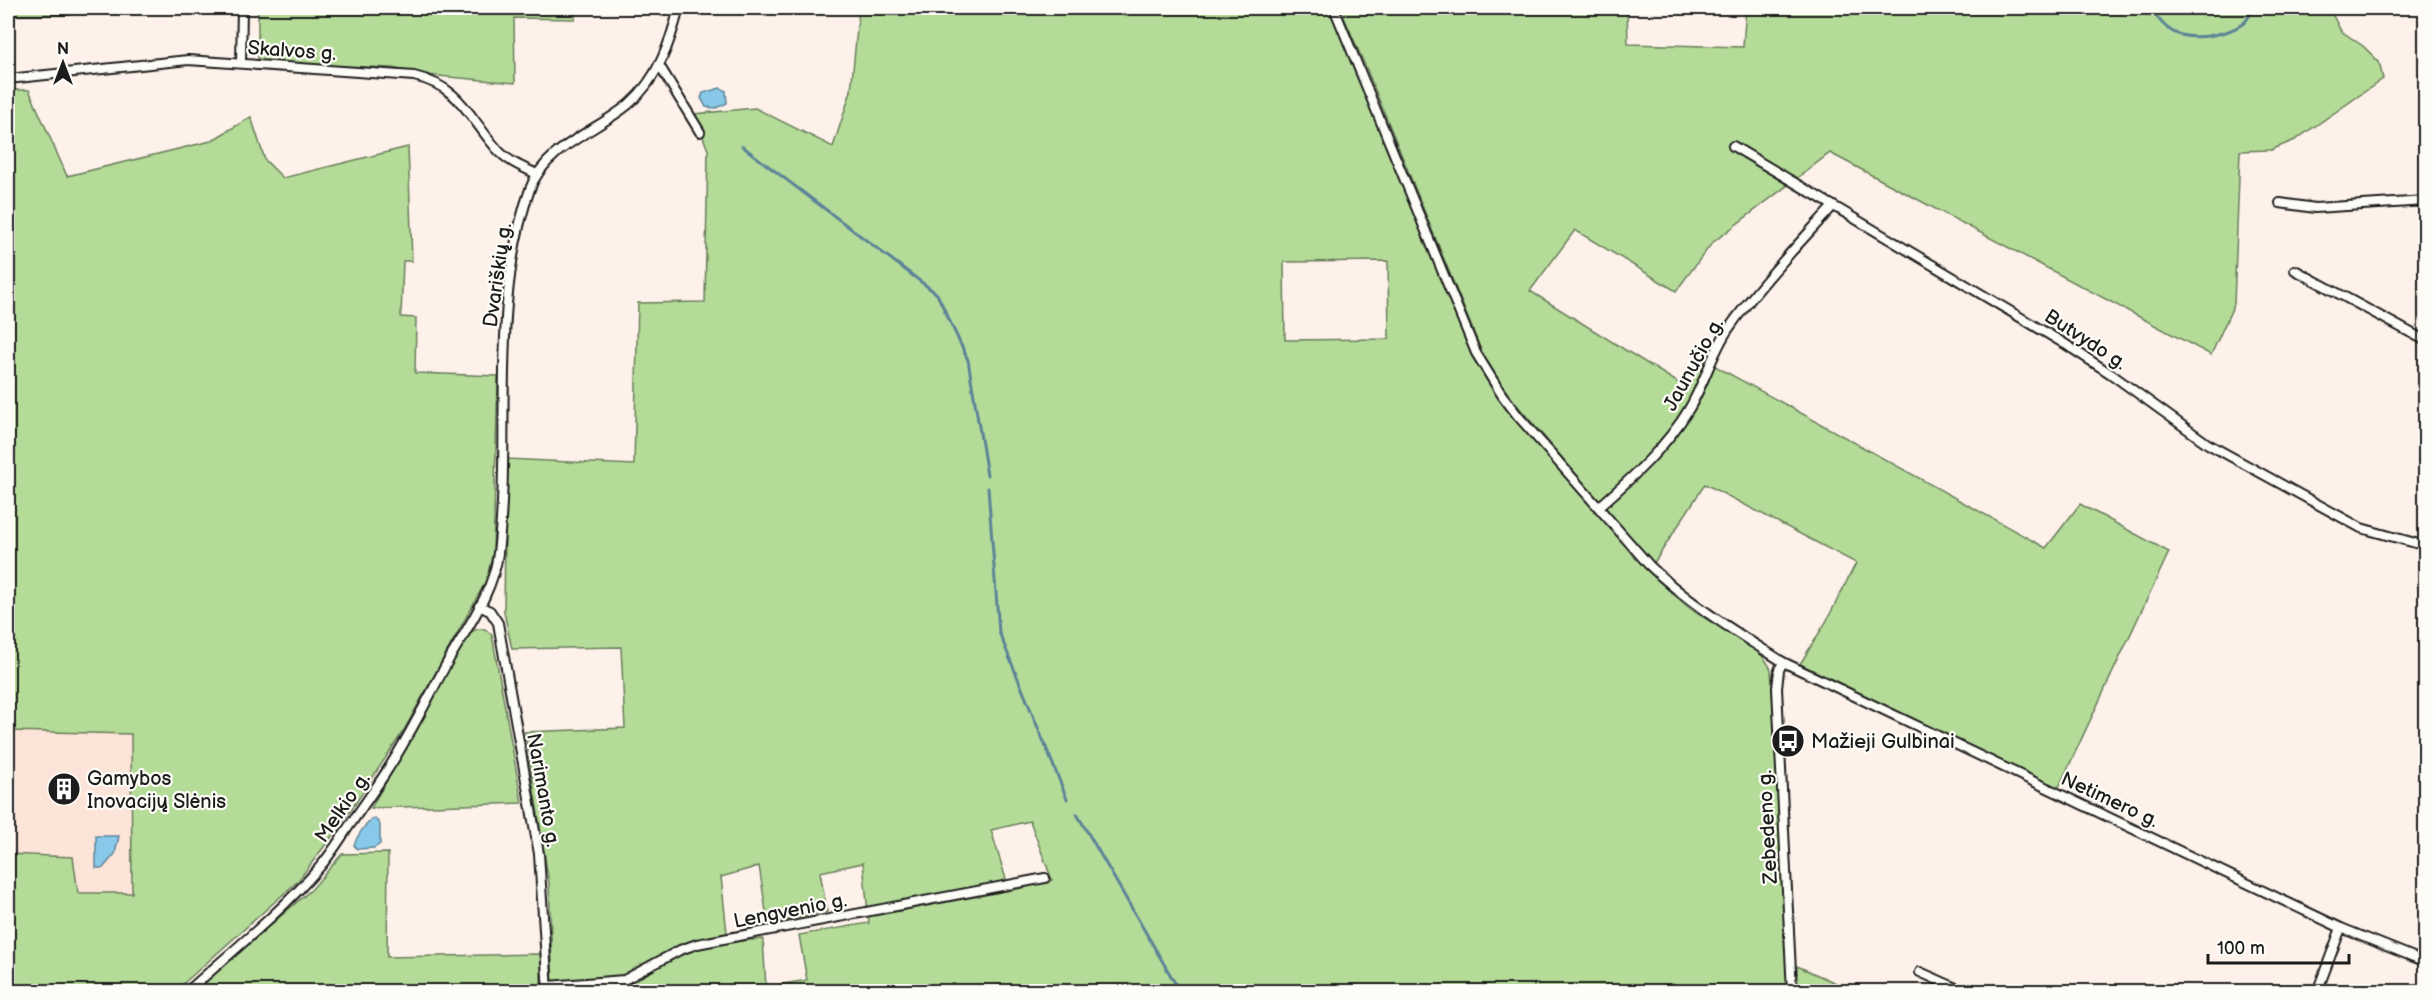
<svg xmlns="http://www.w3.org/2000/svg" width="2433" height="999" font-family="'Balsamiq Sans',sans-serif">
<rect width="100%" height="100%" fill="#fdf1e9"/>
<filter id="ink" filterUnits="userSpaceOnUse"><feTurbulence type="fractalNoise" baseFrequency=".0167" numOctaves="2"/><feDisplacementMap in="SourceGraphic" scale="12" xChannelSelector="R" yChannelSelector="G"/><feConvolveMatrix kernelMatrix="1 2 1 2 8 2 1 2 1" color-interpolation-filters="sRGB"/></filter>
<g filter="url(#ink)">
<path fill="#fde4d8" d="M8,731L131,734L132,894L78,893L73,857L8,854Z"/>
<g fill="#b4dc98" stroke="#687c5a" stroke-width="1.5" fill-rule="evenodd">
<rect x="8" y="8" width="62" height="7"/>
<path d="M258,8H576L575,19L514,18L515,83L427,75L392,68L258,63Z"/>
<path d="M859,8H1329L1461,329L1473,356L1505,408L1665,587C1675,595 1684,604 1695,612C1719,629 1757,641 1771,669L1789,991L627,992L626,988L553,989L549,884L525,732L625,728L621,647L512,649L504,612L506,459L634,465L638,303L705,302L708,150L694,114L755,108L833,147L851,91ZM1388,261L1389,339L1285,340L1284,262ZM1030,821L1052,880L1009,889L991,830ZM863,863L869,923L799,935L807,980L766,987L763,939L728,942L721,877L759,866L768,924L827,912L820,872Z"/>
<path d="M1340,8H1627L1628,44L1743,47L1746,8H2329L2341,31L2363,46L2379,62L2383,79L2295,140L2271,150L2240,151L2234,304L2211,355L1830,153L1712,243L1676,291L1575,230L1530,291L1680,384L1697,356L2046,548L2080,504L2169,552L2058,789L1800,664L1826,622L1856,563L1705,484L1654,563L1640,548L1522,411L1494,376L1481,350L1367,70Z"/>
<path d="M8,90H29L67,176L211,141L251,117L265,160L283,178L408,147L412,261H403L401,317L416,318L415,373L498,376L493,552L487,579L404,730L345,819L298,881L175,991H8V854L73,857L78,893H132L131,734L8,731Z"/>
<path d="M478,629H485L492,635L522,803L371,808L470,632Z"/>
<path d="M388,853L387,957L541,954V991H194L312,889L342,854Z"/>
<path d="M1797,966L1854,991H1798Z"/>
</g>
<g fill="#88c8e9" stroke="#5d8397" stroke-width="1.5">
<path d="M720,88L726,91L727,103L716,108L706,107L701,98L703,93Z"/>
<path d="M375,818L380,825V844L374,848L357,849L354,845C357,836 366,822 375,818Z"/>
<path d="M96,836H119L115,854L103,868H96Z"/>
</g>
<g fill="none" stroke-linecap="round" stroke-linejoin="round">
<g stroke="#5d8397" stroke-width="3">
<path d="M2151,8C2157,19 2168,32 2181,35C2199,40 2229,34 2244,23C2248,19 2251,13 2254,8"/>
<path d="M742,146L937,294L968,360L987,475"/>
<path d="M988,488L999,632L1067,799"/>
<path d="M1077,814L1175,983L1182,992"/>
</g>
<defs>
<g id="street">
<path d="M1334,8L1476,353L1502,395L1518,416L1649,565C1689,604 1736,632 1783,662L2341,928L2426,962"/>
<path d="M241,63L242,8"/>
<path d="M659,65L700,132"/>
<path d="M8,79L188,60L414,76C461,87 468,116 497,149C507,161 522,167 537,174"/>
<path d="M1733,146L2065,344L2111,374L2208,444L2361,528L2426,546"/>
<path d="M2280,203L2315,208L2426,201"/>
<path d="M2295,270L2426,341"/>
<path d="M1600,506C1632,478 1667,446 1689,409C1704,384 1711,356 1727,331C1758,286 1797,246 1833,206"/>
<path d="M479,606L490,611L498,623L539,854L548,992"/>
<path d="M1783,662L1779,670L1777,688L1792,992"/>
<path d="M1920,972L1965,992"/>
<path d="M548,986L624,980L680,950L697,944L1045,878"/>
<path d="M187,992C231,952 279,914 318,869C331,855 341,837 352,822C364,804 377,787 388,769C410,735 428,698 447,663C466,629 494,592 498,553C512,432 489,306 530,189C545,147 597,131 629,104C658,79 670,43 679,8"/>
<path d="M2317,992L2341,928"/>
</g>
</defs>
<use href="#street" stroke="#1c1c1c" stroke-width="12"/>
<use href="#street" stroke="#fdfcf7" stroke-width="8"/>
</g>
</g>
<defs>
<symbol id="bus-disc" viewBox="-11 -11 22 22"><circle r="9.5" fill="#1c1c1c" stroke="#fdfcf7"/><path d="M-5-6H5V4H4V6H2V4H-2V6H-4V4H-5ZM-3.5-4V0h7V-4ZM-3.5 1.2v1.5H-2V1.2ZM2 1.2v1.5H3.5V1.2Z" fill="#fff"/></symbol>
<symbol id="building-disc" viewBox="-11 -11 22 22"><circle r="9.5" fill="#1c1c1c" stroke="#fdfcf7"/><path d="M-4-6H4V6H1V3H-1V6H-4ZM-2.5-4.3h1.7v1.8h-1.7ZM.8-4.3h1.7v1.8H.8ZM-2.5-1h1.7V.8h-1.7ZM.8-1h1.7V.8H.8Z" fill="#fff"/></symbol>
</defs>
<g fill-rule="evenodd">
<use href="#bus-disc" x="1769" y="722" width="38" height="38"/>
<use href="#building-disc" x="45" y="770" width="38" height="38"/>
</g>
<g text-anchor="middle" stroke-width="4.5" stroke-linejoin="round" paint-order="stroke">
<g font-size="20" fill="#1c1c1c" stroke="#fdfcf7">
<text transform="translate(292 50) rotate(4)" y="7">Skalvos g.</text>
<text transform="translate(497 275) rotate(-82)" y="7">Dvariškių g.</text>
<text transform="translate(2086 339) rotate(33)" y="7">Butvydo g.</text>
<text transform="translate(1693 364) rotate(-61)" y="7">Jaunučio g.</text>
<text transform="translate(544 790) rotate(80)" y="7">Narimanto g.</text>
<text transform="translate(2110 799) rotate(25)" y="7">Netimero g.</text>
<text transform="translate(342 807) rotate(-55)" y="7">Melkio g.</text>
<text transform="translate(1767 827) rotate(-93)" y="7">Zebedeno g.</text>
<text transform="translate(790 910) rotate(-11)" y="7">Lengvenio g.</text>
</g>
<g font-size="20" fill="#1c1c1c" stroke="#fdfcf7" text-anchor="start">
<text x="1811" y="748">Mažieji Gulbinai</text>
<text x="87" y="785">Gamybos<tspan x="87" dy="23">Inovacijų Slėnis</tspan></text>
</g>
</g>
<rect width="2433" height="999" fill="none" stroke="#fdfcf7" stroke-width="30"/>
<rect x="15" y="15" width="2403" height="969" fill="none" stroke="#1c1c1c" stroke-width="2" filter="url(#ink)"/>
<g transform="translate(63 63)" stroke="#fdfcf7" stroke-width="4.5" paint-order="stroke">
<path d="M0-4.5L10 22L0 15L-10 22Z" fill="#1c1c1c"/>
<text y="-9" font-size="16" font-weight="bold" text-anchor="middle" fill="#1c1c1c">N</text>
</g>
<path d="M2208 954v9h141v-9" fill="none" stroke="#1c1c1c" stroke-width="3"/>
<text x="2217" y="954" font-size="18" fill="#1c1c1c" stroke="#fdfcf7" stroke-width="4.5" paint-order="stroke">100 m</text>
</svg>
